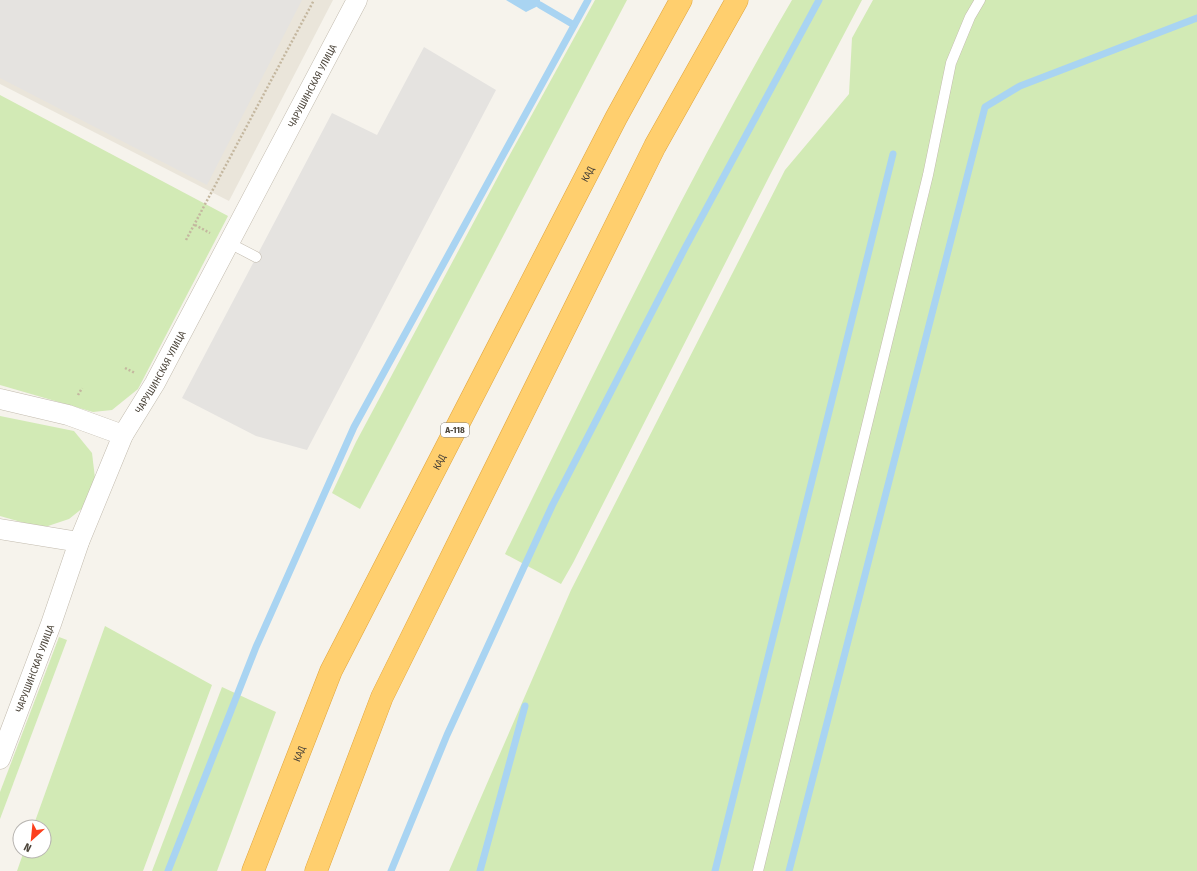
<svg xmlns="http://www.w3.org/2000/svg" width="1197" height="871" font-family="'Fira Sans Condensed',sans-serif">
<rect width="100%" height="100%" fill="#f6f3ec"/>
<path fill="#eae5da" d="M0,0H333L229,201L0,84Z"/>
<g fill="#d2eab5">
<path d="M595,0H627L360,509L332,493L356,442L508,158Z"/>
<path d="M792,0H862L771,173L573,563L561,584L505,554C597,367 687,180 792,0Z"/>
<path d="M873,0H1197V871H449L571,590L785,170L849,94L852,38Z"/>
<path d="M0,95L228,216L138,389L112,410L93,412L0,385Z"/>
<path d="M0,416L74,431L92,453L95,478L84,507L69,519L42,528L0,516Z"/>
<path d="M105,626L212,685L143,871H17L24,851H44V827H33Z"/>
<path d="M59,637L67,640L0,819V792Z"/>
<path d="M222,687L276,712L217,871H152Z"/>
</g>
<g fill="#e5e3e0">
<path d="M0,0H302L207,185L0,78Z"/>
<path d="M424,47L496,90L307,450L256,436L182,398L332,113L377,135Z"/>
</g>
<path fill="#a9d4f2" d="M506,0H540V5L526,12Z"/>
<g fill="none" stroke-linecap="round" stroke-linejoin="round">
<g stroke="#a9d4f2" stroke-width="7">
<path d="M540,5L574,25"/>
<path d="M168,871L256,647L354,427L588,0"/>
<path d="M391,871L447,735L552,506L685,248L819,0"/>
<path d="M480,871L525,706"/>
<path d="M715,871L893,154"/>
<path d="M789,871L985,107L1020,86L1197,18"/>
</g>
<defs>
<g id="lane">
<path d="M229,243L256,257"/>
<path d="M758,871L928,175L951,63L970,17L980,0"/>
</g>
<g id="street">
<path d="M0,399L68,415L123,435"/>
<path d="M0,529L79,542"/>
<path id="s1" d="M0,759L51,624L79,542L123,435L155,383L357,0"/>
</g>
<g id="highway">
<path id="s2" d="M253,871L331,671L616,118L681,0"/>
<path d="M316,871L382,697L655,146L737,0"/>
</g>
</defs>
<use href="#lane" stroke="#c2bbae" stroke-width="11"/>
<use href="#street" stroke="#c2bbae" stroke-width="21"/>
<use href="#highway" stroke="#e0a43c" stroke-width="23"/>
<g stroke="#c4b79f" stroke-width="2.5" stroke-dasharray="2 2" stroke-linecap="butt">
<path d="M195,225L210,233"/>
<path d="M186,240L314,0"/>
<path d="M125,368L135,373"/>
<path d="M78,395L82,388"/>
</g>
<use href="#lane" stroke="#fff" stroke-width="10"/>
<use href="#street" stroke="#fff" stroke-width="20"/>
<use href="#highway" stroke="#ffcf6e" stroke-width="22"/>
</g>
<g text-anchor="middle" stroke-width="3" stroke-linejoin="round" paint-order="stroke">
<rect fill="#fff" stroke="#817c74" stroke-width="1" x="441" y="423" width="28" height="14" rx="3"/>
<g font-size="9" font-weight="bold" fill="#4b4439">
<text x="455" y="433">А-118</text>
</g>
<g font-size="10" fill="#4b4439" stroke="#fff">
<text dy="4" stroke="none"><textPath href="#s1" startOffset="744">ЧАРУШИНСКАЯ УЛИЦА</textPath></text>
<text dy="4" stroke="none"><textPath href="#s2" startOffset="774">КАД</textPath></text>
<text dy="4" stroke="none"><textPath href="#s1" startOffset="420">ЧАРУШИНСКАЯ УЛИЦА</textPath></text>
<text dy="4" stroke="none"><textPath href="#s2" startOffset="450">КАД</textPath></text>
<text dy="4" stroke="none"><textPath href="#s1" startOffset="97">ЧАРУШИНСКАЯ УЛИЦА</textPath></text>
<text dy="4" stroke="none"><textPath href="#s2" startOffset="126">КАД</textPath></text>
</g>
</g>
<g transform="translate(32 839) rotate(207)"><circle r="19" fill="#ffffff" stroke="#b7b4b0"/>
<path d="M0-3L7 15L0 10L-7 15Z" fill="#fc3f1d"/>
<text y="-6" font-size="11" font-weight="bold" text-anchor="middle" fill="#4b4439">N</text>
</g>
</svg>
